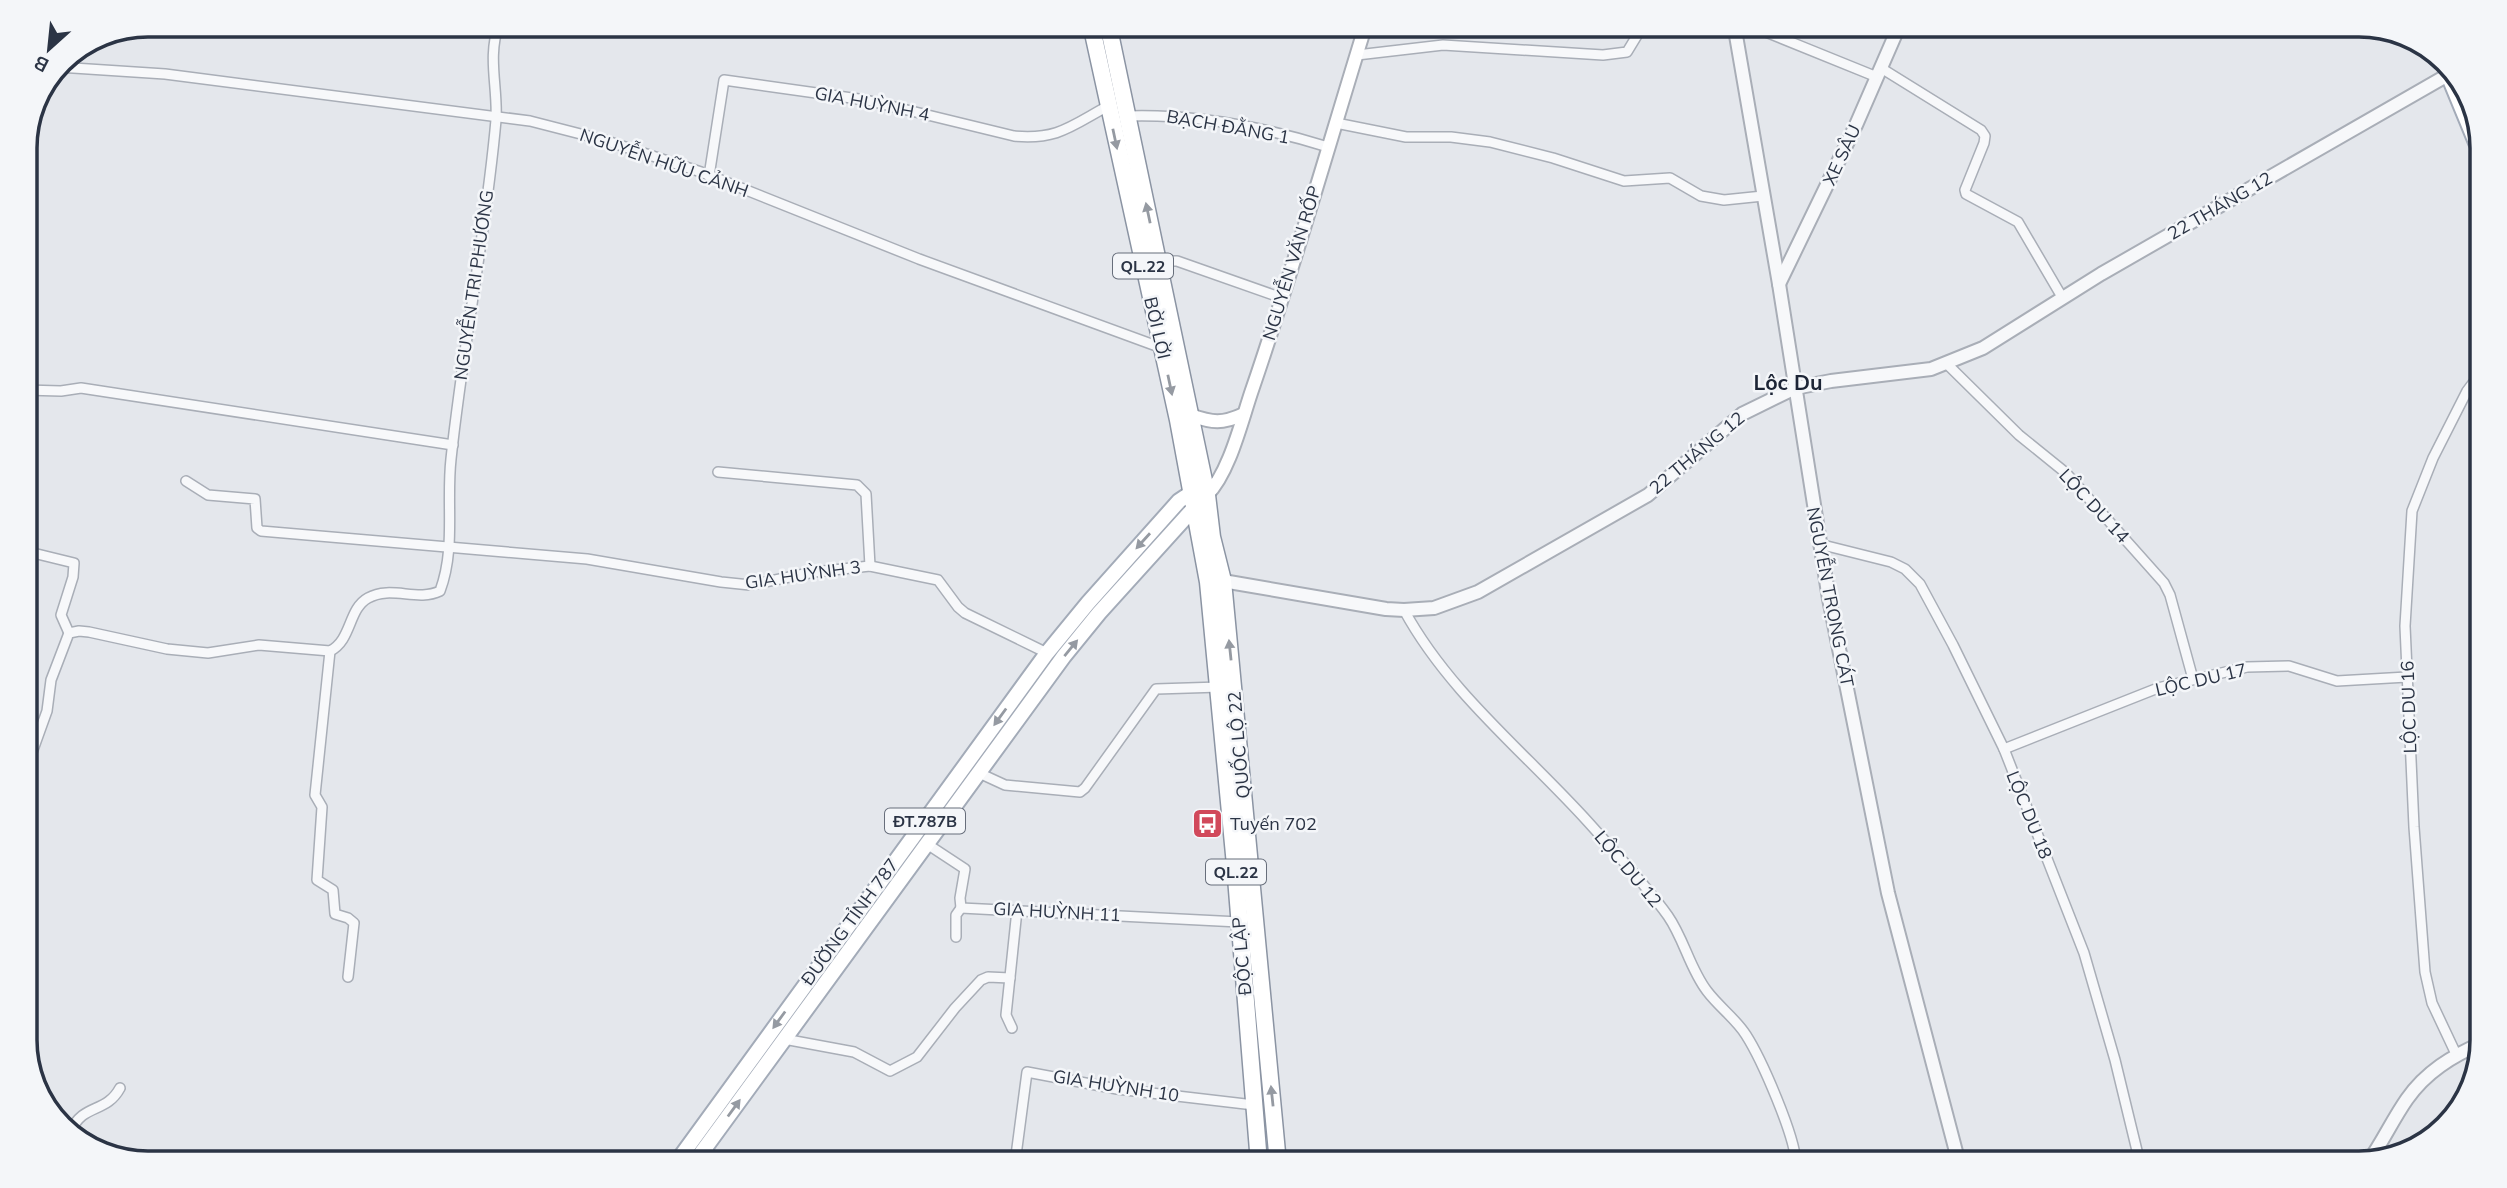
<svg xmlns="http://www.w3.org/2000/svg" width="2507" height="1188" font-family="Mulish,sans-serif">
<rect width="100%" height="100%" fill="#e4e7ec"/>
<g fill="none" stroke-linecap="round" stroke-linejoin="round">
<defs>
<g id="minor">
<path d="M1746,24L1877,77"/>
<path d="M1357,55L1443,45L1603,55L1627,52L1644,24"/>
<path d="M58,67L165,74L530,121L604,140L701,172L919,259L1162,348"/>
<path d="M1881,68L1981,130L1985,136L1984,143L1965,190L1966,194L2018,222L2062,297"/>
<path d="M1128,116C1195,114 1264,127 1328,147"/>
<path d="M1336,123L1406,137H1451L1490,142L1553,158L1624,181L1670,178L1701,196L1724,200L1763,196"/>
<path d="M709,176L724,80L866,100L1014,136C1058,140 1071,126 1108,106"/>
<path d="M1158,261H1177L1282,298"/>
<path d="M1947,364L2019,435L2066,473L2164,583L2170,595L2193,679"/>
<path d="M25,390L61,391L81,388L453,445"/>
<path d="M718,472L857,485L866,494L870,566"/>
<path d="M186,481L208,495L255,499L257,528L261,531L587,559L721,582L750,585L814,572L870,566L938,580L958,607L965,613L1047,653"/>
<path d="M1819,544L1891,562L1905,569L1920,584L1953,645L2004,749L2084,953L2115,1060L2140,1163"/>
<path d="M25,551L74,563L73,577L61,615L69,633"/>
<path d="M1404,610C1449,693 1526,753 1589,823C1614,851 1646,885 1668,916C1684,939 1690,969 1707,991C1719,1007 1736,1019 1746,1035C1762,1060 1795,1136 1796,1163"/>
<path d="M330,651L315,795L322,807L317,880L333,890L335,914L348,918L354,923L348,977"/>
<path d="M2004,749L2158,688L2247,667L2289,666L2337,681L2407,677"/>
<path d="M25,772L47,711L51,680L69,633L79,631L89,632L167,649L208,653L259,645L330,651C352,640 348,609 368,598C391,585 417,602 440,591C456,548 446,503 451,459C463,345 486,233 496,120C498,87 487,57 499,24"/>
<path d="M979,773L1005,785L1080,792L1085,788L1156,689L1220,687"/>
<path d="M927,844L965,869L960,898L961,908"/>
<path d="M961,908L1239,922"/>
<path d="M956,937V915L961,908"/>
<path d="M1012,1028L1006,1015L1017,910"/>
<path d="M784,1039L854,1052L890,1071L917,1057L955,1008L981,980L988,977L1010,978"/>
<path d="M2456,1054L2432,1003L2425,972L2414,827L2405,626L2412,511L2433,458L2467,391L2482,371"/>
<path d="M71,1131C83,1103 106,1114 120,1088"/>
<path d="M706,1148L718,1163"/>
<path d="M1015,1163L1027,1072L1117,1089L1254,1105"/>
</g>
<g id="tertiary">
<path d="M1734,24L1779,284L1829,599L1888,893L1959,1163"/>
<path d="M1779,284L1856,125L1900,24"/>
<path d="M1223,581L1386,609L1404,610L1434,608L1478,592L1648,495L1742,414L1795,388L1831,381L1931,369L1983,348L2101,274L2453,72"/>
<path d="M2369,1161C2383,1141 2393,1119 2407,1099C2426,1072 2452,1056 2482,1043"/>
</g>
<g id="secondary">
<path d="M1190,415C1213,423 1222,424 1244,414"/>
<path d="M1207,495C1229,473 1241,423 1251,393C1293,271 1328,147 1366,24"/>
</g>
<g id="primary">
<path d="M2444,65L2482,157"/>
<path d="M676,1163L1047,653L1088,603L1179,501L1191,493"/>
<path d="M694,1163L1064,656L1099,613L1194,508"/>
</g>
<g id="trunk">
<path d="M1091,24L1178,420L1208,582L1235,865L1259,1163"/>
<path d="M1108,24L1207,495L1212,537L1223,581L1278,1163"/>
</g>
</defs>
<use href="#minor" stroke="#a9aeb7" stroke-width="12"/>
<use href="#tertiary" stroke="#a9aeb7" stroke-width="16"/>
<use href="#secondary" stroke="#a9aeb7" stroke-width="16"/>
<use href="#primary" stroke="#a3abb8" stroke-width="18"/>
<use href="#trunk" stroke="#8b94a3" stroke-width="19"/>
<use href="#minor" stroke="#f7f8fa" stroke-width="9"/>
<use href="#tertiary" stroke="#f7f8fa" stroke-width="12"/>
<use href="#secondary" stroke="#fff" stroke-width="12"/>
<use href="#primary" stroke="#fff" stroke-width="14"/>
<use href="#trunk" stroke="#fff" stroke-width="16"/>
</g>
<defs><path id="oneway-solid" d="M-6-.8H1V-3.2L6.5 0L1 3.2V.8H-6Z" transform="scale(1.75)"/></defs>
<g fill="#959aa2">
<use href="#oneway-solid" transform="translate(1115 139) rotate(78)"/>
<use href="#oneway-solid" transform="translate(1148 213) rotate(-102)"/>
<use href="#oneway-solid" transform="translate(1170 385) rotate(78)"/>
<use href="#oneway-solid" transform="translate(1143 541) rotate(132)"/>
<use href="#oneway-solid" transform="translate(1071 648) rotate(-51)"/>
<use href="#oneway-solid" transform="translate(1230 650) rotate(-96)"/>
<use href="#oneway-solid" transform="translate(1000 717) rotate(126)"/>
<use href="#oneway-solid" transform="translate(779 1020) rotate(126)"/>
<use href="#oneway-solid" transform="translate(1272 1096) rotate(-96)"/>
<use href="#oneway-solid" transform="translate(734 1108) rotate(-54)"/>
</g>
<defs>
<symbol id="bus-square" viewBox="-11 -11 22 22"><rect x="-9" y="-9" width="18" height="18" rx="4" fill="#d1495b" stroke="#f4f6f9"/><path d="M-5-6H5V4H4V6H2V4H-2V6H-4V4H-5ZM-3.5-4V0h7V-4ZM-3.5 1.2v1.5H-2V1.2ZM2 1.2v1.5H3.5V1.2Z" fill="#fff"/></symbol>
</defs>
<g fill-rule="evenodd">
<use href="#bus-square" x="1190" y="806" width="35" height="35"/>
</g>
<g text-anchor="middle" stroke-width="5" stroke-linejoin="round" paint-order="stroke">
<g fill="#f4f6f9" stroke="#676e7b" stroke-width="2">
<rect x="1113" y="253.5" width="60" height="25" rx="5"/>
<rect x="885" y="808.5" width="80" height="25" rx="5"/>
<rect x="1206" y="859.5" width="60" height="25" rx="5"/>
</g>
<g font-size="16" font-weight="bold" fill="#2b3445">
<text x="1143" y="272">QL.22</text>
<text x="925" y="827">ĐT.787B</text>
<text x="1236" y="878">QL.22</text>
</g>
<g font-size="18" fill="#2b3445" stroke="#f4f6f9">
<text transform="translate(872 104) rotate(11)" y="6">GIA HUỲNH 4</text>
<text transform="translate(1228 127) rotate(10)" y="6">BẠCH ĐẰNG 1</text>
<text transform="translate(1842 155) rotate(-65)" y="6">XE SÂU</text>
<text transform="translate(664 163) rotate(19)" y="6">NGUYỄN HỮU CẢNH</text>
<text transform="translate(2220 206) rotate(-30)" y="6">22 THÁNG 12</text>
<text transform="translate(1292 263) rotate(-73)" y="6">NGUYỄN VĂN RỐP</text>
<text transform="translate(474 285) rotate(-82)" y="6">NGUYỄN TRI PHƯƠNG</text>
<text transform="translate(1157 328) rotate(77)" y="6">BỜI LỜI</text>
<text transform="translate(1697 453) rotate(-40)" y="6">22 THÁNG 12</text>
<text transform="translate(2094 506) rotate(47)" y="6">LỘC DU 14</text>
<text transform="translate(803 575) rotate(-8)" y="6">GIA HUỲNH 3</text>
<text transform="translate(1830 597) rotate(79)" y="6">NGUYỄN TRỌNG CÁT</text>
<text transform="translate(2201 680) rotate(-13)" y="6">LỘC DU 17</text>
<text transform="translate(2409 707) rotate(-92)" y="6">LỘC DU 16</text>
<text transform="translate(1239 745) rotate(-95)" y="6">QUỐC LỘ 22</text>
<text transform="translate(2029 815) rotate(68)" y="6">LỘC DU 18</text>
<text transform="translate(1628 869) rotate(50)" y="6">LỘC DU 12</text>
<text transform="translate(1057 912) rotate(3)" y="6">GIA HUỲNH 11</text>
<text transform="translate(850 922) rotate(-54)" y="6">ĐƯỜNG TỈNH 787</text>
<text transform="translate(1242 956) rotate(-95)" y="6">ĐỘC LẬP</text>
<text transform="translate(1116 1086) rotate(9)" y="6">GIA HUỲNH 10</text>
</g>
<g font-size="18" fill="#2b3445" stroke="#f4f6f9" text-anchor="start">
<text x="1230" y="830">Tuyến 702</text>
</g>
<g font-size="21" font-weight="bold" fill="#1d2536" stroke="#f4f6f9">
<text x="1788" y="390">Lộc Du</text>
</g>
</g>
<path d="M0 0H2507V1188H0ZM148 37H2359A111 111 0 0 1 2470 148V1040A111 111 0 0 1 2359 1151H148A111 111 0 0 1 37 1040V148A111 111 0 0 1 148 37Z" fill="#f4f6f9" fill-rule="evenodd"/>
<path fill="none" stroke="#2b3445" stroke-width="3.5" d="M148 37H2359A111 111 0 0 1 2470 148V1040A111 111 0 0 1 2359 1151H148A111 111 0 0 1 37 1040V148A111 111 0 0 1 148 37Z"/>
<g transform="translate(49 49) rotate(207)" stroke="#f4f6f9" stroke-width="5" paint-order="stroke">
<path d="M0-5L12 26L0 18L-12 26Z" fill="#2b3445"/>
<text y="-10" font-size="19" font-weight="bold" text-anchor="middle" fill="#2b3445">B</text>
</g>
</svg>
